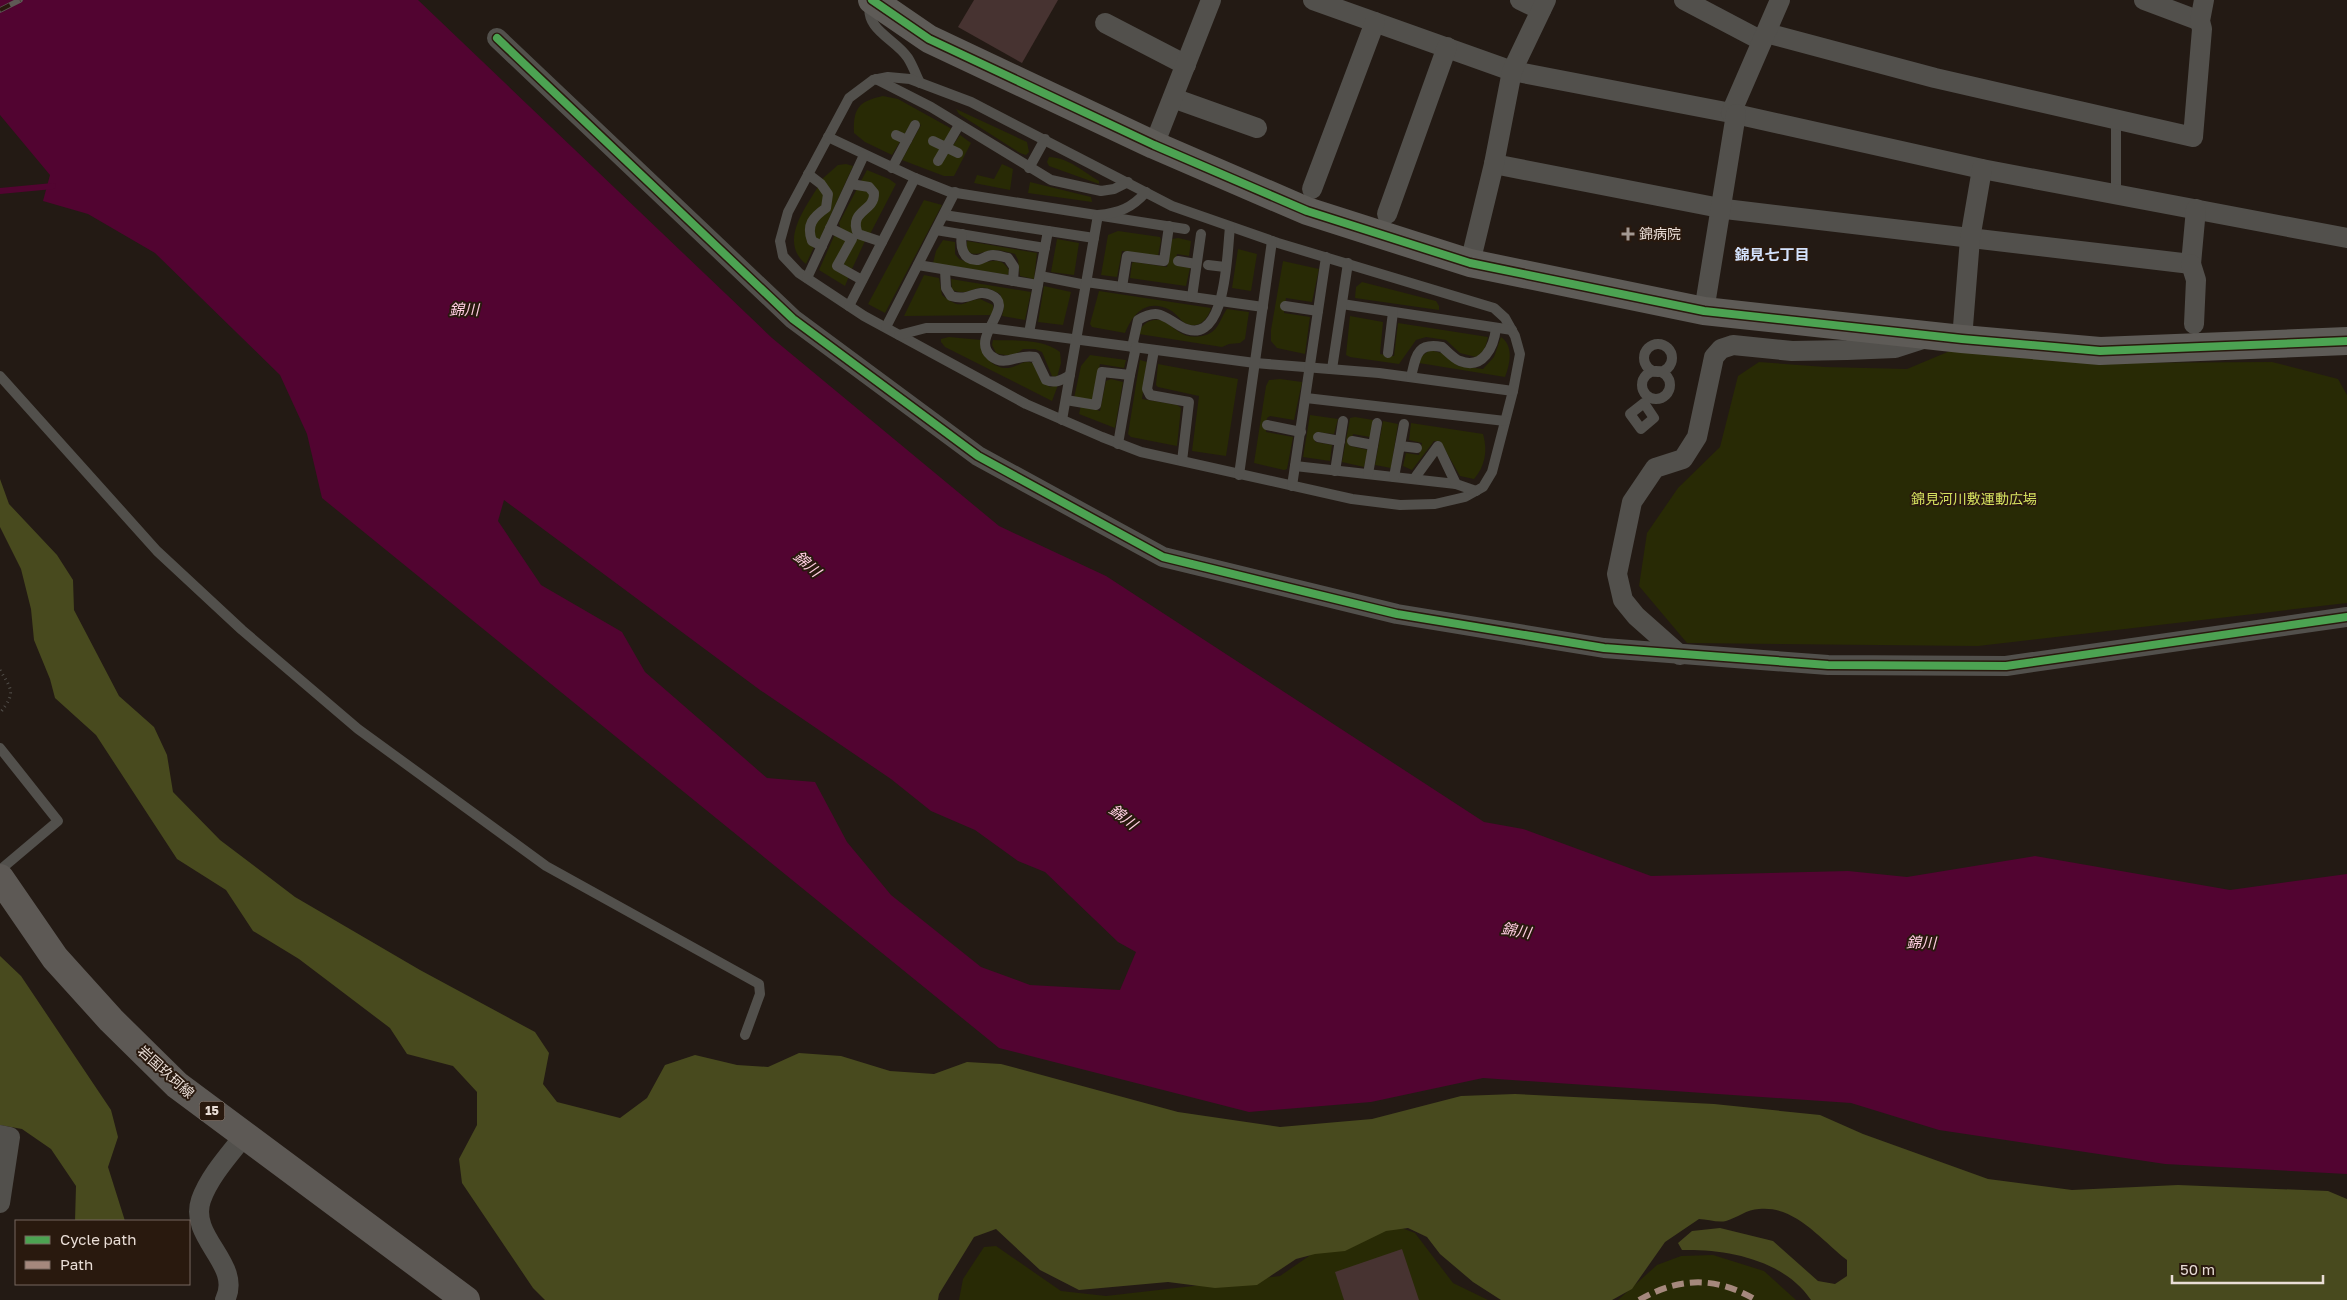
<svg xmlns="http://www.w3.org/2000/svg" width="2347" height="1300" font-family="'Golos Text','Noto Sans JP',sans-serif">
<rect width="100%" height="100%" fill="#231a14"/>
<g fill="#282a05">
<path d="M883,96L898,99L952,129L934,163L939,166L960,135L971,143L954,176H944L902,160L921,125L913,120L892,155L865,142L854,133C853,108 859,101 883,96Z"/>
<path d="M956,109L1027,142L1029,152L1026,155L1020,153L959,114Z"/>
<path d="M1049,157C1067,157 1084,172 1099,181V184L1049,166L1047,162Z"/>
<path d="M846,164L853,166L819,241L815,240V218L826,210L821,180L838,165Z"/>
<path d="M1002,164L1013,169L1010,190L974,183L977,175L994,179Z"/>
<path d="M867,170L889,179L896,184L869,236L861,232C856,218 868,209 876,200L860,183Z"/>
<path d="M1030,182L1091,197L1092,202L1028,193Z"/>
<path d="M819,185L826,202L811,215L815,245L806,264C778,242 806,207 819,185Z"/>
<path d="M858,187L872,194L854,220L865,241L852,269L844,265V260L856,239L841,230L839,223Z"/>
<path d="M924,200L942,205L885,313L868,304Z"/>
<path d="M1118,231L1160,237L1161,240L1158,256L1122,251L1117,277L1101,275L1108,235Z"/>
<path d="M835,234L848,241L834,267L849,276L845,286L819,270Z"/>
<path d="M1178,238L1191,241L1189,256L1177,254L1175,265L1190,268L1186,286L1130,278L1132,263L1134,262L1167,267L1172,239Z"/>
<path d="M1057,239L1079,243L1074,275L1051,272Z"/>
<path d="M943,240L955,242V254L959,259C965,261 973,264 980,263C992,262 1000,256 1009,270L1008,275L933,263L936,251Z"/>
<path d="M967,241L1037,253L1034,279L1020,276L1018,260L1015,254C1008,252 1001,250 994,250C985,250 965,263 967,241Z"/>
<path d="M1238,249L1257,254L1251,291L1232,288Z"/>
<path d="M1283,261L1319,269L1312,302L1286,298L1284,313L1310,317L1305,354L1277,348L1271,341V330Z"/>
<path d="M924,275L939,278L942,295C963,312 961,301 980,299L993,305V315L904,316Z"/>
<path d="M951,279L1031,292L1025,320L1002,316L1004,307L1000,294C976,280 978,293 959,292L952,290Z"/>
<path d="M1362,282L1436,301L1439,306V310L1355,298L1356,287Z"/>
<path d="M1044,286L1071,292L1063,325L1038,322Z"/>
<path d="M1099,291L1211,308C1208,319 1199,330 1185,323C1180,320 1176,313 1170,310C1147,298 1133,313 1125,333L1092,327L1090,324Z"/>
<path d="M1227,309L1249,312L1245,339L1240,343L1229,344L1222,347L1139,334C1140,324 1153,317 1163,321C1177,328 1182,340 1202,336C1219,333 1219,320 1227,309Z"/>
<path d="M1350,316L1383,322L1380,354L1394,356L1398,323L1488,337C1486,346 1484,353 1476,357L1460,353L1446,340L1426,337L1416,340L1399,364L1350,357L1346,355Z"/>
<path d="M949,337L981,340C981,354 992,369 1008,368C1019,367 1023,358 1035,364L1040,380L1050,387L1058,385L1052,401L945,347L941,342V339Z"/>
<path d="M1501,337C1514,346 1510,364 1505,377L1419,363L1422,356L1430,350L1445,354L1458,366L1483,369L1494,357Z"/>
<path d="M993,340C1014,341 1043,338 1060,352L1061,363L1057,377L1052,376L1042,352L1035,349H1023C1014,357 1006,356 996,353L992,345Z"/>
<path d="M1950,351L2109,363L2272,362L2338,379L2347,395V603L1978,646L1687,643L1639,586L1647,533L1678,488L1720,447L1738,376L1759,362L1825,367L1907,369Z"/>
<path d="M1090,355L1126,360L1124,368L1100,364L1092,402L1074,398L1081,366Z"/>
<path d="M1140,360L1147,362L1142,399L1177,405L1181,408L1177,446L1131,437L1128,434Z"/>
<path d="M1158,364L1238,379L1226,456L1192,451L1199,396L1158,387L1156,385Z"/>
<path d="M1111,379L1123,382L1115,428L1079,414L1081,405L1100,411L1106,381Z"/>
<path d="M1280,379L1302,382L1294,420L1270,416L1267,418L1266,432L1293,437L1287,469L1284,470L1254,463L1266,386L1269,380Z"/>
<path d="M1310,415L1338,419L1334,434L1316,432L1315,442L1332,445L1330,461L1303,457Z"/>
<path d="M1355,417L1373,420L1370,437L1353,434L1350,446L1368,450L1364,467L1342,462L1350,418Z"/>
<path d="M1383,421L1398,424L1391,468L1375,465Z"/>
<path d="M1411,423L1483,434C1488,451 1485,466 1474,479L1460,476L1440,441H1434L1412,470L1403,466L1406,453L1419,455L1422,443L1409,440Z"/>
<path d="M1399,1227L1415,1233L1453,1283L1488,1300H959L963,1279L984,1247L996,1246L1061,1291L1106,1296L1280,1276L1312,1254L1332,1245Z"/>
<path d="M1713,1255L1764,1271L1796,1300H1618L1657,1265L1681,1256Z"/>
</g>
<g fill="#484a1e">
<path d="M0,479L9,504L57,555L73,580L74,610L119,696L154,727L167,755L173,792L220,840L295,897L420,970L535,1032L549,1053L543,1084L557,1102L620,1118L647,1098L665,1065L695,1055L737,1065L768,1067L799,1053L841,1056L890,1071L934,1074L967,1062L1001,1064L1178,1112L1280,1127L1372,1119L1461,1096L1515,1094L1714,1104L1820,1115L1863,1134L1988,1179L2072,1190L2178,1185L2328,1191L2347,1199V1300H1811C1784,1260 1728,1249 1682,1250L1678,1243L1692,1231L1720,1228L1773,1241L1818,1281L1835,1284L1847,1276V1260C1822,1241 1795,1205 1759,1209C1747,1209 1737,1218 1726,1221C1718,1223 1707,1219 1699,1219L1665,1242L1632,1289L1612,1300H1501L1473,1282L1440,1254L1427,1237L1408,1228L1386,1231L1345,1251L1315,1254L1296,1259L1257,1285L1215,1288L1168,1282L1079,1290L1040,1270L996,1229L974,1237L939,1294L938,1300H545L533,1288L462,1183L459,1159L477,1125V1092L453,1066L407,1054L390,1028L299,959L253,931L226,890L177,859L96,735L55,698L50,679L34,640L31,609L21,569L0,527Z"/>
<path d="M0,956L21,976L111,1110L118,1137L108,1167L125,1221H75L76,1186L51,1149L22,1129L0,1125Z"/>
</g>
<path fill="#520431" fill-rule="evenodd" d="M0,0H418L772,338L999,526L1106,576L1484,822L1523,829L1651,876L1848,871L1907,877L2035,856L2230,890L2347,874V1174L2165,1164L1939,1130L1851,1103L1483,1078L1371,1102L1249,1112L999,1048L322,498L307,434L280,375L155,253L88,214L43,201L50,175L0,115ZM504,500L760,690L891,779L931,811L975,830L1018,861L1045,872L1118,942L1136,952L1120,990L1030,985L981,967L891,895L847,842L815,782L767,778L645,672L622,632L541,585L498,521Z"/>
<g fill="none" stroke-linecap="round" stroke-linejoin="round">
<path stroke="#520431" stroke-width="6" d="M0,191L53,186"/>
</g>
<g fill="#473331">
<path d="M974,0H1058L1022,63L958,27Z"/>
<path d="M1402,1249L1419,1300H1344L1335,1272Z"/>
</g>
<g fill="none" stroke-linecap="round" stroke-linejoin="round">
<path stroke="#524f4b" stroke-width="3" stroke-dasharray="1 4" stroke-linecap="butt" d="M0,670C12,690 16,693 0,713"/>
<g stroke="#52504c" stroke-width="10">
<path d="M870,3C864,30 896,39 908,58C913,66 916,75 920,83"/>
<path d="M888,77L910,79L971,102L1172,206L1278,243L1494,308L1505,318L1515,336L1520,354L1513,391L1492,472L1483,487L1465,497L1435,504L1400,505L1352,499L1141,452L1102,437L1026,404L864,316L799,273L783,256L780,241L788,212L849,98L873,80Z"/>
<path d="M876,79L931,107L1051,180L1101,191L1114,189L1128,182"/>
<path d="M2116,119V194"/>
<path d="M896,135L907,140"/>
<path d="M828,137L915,178L950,192L1185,229"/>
<path d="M933,141L958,153"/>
<path d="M938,161L959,125"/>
<path d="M892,168L915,125"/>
<path d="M1029,168L1045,139"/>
<path d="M808,174L821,184L828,194L826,208C813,217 806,225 812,241L822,246"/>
<path d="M851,184L869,187L874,193C875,212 848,210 858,234L882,242"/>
<path d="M944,215L1094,238"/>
<path d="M830,228L852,239L837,266L862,280"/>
<path d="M936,230L1045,248"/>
<path d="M962,234C960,245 962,261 978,260C983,259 987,255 993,255C998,255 1003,257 1008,258L1014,267L1013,281"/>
<path d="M1178,261L1196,264"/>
<path d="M918,265L1038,285"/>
<path d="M1208,265L1225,267"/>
<path d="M945,270L946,288L951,296C971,302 975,288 991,295C1017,306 969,337 991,356C1006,368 1017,353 1035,357L1046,380C1055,384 1062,380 1070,375"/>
<path d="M1040,276L1086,285"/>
<path d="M807,278L864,155"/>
<path d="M1086,282L1263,307"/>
<path d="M1122,287L1127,256L1164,261L1169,226"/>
<path d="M1192,297L1201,234"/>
<path d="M1342,304L1512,330"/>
<path d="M849,306L915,178"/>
<path d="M1285,306L1318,311"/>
<path d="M886,327L955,192"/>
<path d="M1029,333L1048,231"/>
<path d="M899,335L926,328H989L1255,363L1379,373L1513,391"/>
<circle cx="1658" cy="358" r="14"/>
<path d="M1132,347L1138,320C1158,308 1163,316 1180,326C1227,353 1227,251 1230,227"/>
<path d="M1154,350L1147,389L1150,395L1189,402L1182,461"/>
<path d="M1388,353L1393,312"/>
<path d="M1332,369L1348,263"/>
<circle cx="1656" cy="385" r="14"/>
<path d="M1130,375L1136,347"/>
<path d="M0,376L157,551L242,630L358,729L546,866L759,984L760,994L745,1035"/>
<path d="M1411,377C1416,357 1416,342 1442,347C1447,351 1454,359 1460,361C1483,370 1494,347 1496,328"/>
<path d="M1306,398L1505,421"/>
<path d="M1066,400L1096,405L1102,372L1130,375L1118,444"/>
<path d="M1644,403L1654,418L1641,429L1630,414Z"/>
<path d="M1062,420L1098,215C1119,213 1132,208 1146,192"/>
<path d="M1267,425L1301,432"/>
<path d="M1318,437L1340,441"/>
<path d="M1352,441L1373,445"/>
<path d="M1400,446L1417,448"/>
<path d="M1295,466L1456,484L1476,491"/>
<path d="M1335,471L1343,421"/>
<path d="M1368,474L1377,423"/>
<path d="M1239,475L1272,241"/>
<path d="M1394,477L1404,424"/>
<path d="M1414,479L1438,446L1456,484"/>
<path d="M1292,486L1326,257"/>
<path d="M0,748L58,821L0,870"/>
</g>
<g stroke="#52504c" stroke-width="20">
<path d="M1313,0L1512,71L1731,113L1982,169L2347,238"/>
<path d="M1520,0L1541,10"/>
<path d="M1684,0L1762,41"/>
<path d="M2144,0L2200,21"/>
<path d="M1105,23L1186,65"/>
<path d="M1766,33L1935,78L2193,137L2202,29L2200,21L2204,0"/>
<path d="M497,38L793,319L978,456L1163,557L1397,614L1604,648L1828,665L2006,666L2347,617"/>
<path d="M1173,98L1257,128"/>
<path d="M1731,113L1780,0"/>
<path d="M1154,145L1211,0"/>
<path d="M1494,164L1725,209L2191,264L2196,209"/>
<path d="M1312,189L1375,22"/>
<path d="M1387,214L1447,47"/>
<path d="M1470,263L1494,164L1512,71L1546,0"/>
<path d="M2191,264L2196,280L2194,324"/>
<path d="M1704,311L1736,114"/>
<path d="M1962,339L1970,239L1982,169"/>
<path d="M1680,655L1636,616L1623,600L1617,574L1632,502L1655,468L1683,459L1697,437L1714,357L1721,349L1733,345L1792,351L1847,350L1895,348L1926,338"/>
<path d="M0,1135L10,1137L0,1203"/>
<path d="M225,1300C243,1264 188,1238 201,1200C209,1177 229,1155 244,1136"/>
</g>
<path stroke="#5e5b57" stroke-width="28" d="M872,0L929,39L1154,145L1307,211L1470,263L1704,311L1962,339L2100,351L2347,341"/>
<path stroke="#5d5955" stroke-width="28" d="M0,878L55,958L111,1020L177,1085L466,1300"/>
<defs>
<path id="rail" d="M0,10L20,0"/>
</defs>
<use href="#rail" stroke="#5e5955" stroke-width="5.5"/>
<use href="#rail" stroke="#29190e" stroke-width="4" stroke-dasharray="11" stroke-linecap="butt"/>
<path stroke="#a5887d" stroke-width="6" stroke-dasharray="12 6" stroke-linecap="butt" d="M1639,1300C1680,1277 1715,1276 1756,1300"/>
<defs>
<g id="cycleway">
<path d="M872,0L929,39L1154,145L1307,211L1470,263L1704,311L1962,339L2100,351L2347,341"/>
<path d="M497,38L793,319L978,456L1163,557L1397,614L1604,648L1828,665L2006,666L2347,617"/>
</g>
</defs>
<use href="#cycleway" stroke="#29190e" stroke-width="11"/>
<use href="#cycleway" stroke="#4ca352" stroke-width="8"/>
</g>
<path fill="#a49992" stroke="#29190e" stroke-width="2" d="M1625.5 226.5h5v5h5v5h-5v5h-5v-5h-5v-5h5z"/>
<g text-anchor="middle" stroke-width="4" stroke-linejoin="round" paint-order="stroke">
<rect fill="#29190e" stroke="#afa29a" stroke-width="1" x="199.5" y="1101.5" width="25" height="19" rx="4"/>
<g font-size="12" font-weight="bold" fill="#e9ddd6">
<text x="212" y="1115">15</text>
</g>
<g font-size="14" fill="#e9ddd6" stroke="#29190e" text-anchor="start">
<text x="1639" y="239">錦病院</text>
</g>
<g font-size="14" fill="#d5e05f" stroke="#29190e">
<text x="1974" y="504">錦見河川敷運動広場</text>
</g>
<g font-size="14" fill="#e9ddd6" stroke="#29190e">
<text transform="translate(166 1072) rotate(42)" y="5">岩国玖珂線</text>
</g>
<g font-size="15" font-weight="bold" fill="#d3e2fd" stroke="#29190e">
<text x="1772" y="260">錦見七丁目</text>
</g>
<g font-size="15" font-style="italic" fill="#ffcee1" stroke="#29190e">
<text x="464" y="315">錦川</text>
<text transform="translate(807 564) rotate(42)" y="5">錦川</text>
<text transform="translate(1123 817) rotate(38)" y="5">錦川</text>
<text transform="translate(1516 931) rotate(9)" y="5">錦川</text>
<text transform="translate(1921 943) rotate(1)" y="5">錦川</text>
</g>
</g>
<rect x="15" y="1220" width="175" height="65" fill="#29190e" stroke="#76675e"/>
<rect x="25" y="1236" width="25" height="8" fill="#4ca352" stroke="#76675e"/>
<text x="60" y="1245" font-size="15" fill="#e9ddd6">Cycle path</text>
<rect x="25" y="1261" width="25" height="8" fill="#a5887d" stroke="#76675e"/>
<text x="60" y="1270" font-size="15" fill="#e9ddd6">Path</text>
<path d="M2172 1275v8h151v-8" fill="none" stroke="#e9ddd6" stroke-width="2.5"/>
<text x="2180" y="1275" font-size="15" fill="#e9ddd6" stroke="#29190e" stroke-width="4" paint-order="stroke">50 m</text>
</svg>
